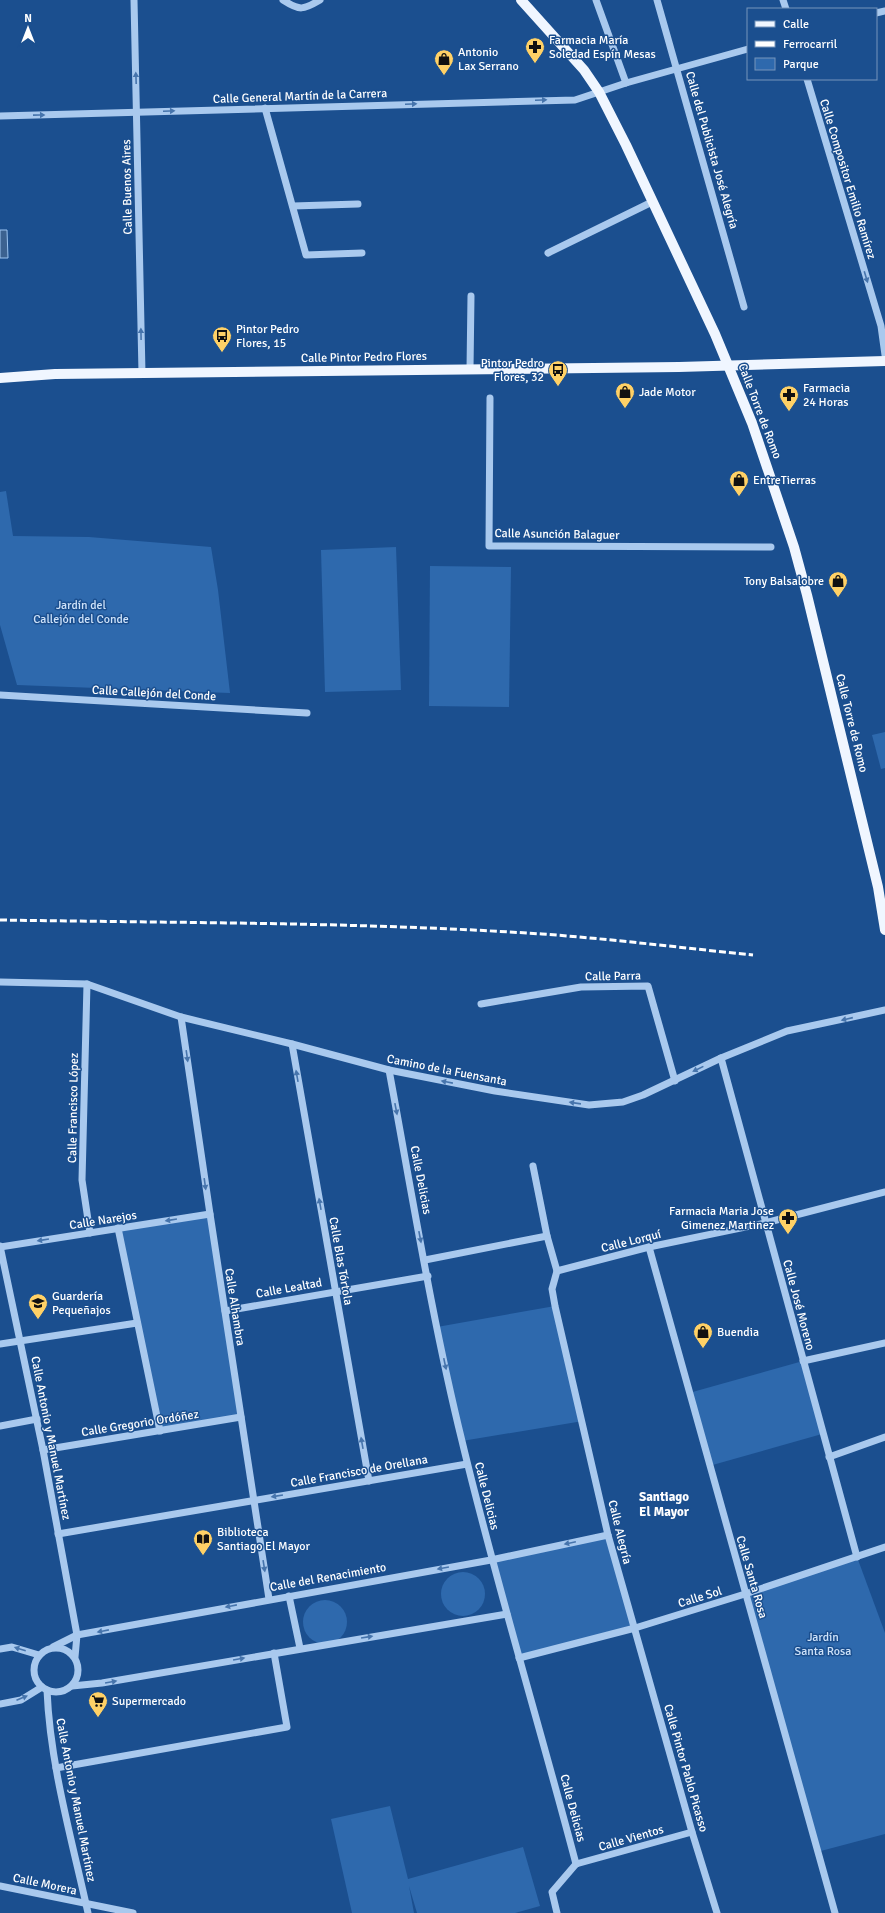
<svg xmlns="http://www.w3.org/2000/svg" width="885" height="1913" font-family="Signika,sans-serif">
<rect width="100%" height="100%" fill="#1b4f8f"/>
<g fill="#2e69ad">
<path d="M6,491L13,536L89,537L211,547L218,590L230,693L17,685L0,625V492Z"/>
<path d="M396,547L401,690L325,692L321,550Z"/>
<path d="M430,566L511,567L509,707L429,706Z"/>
<path d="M885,732V768L881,769L872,735Z"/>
<path d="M210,1214L241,1417L160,1431L118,1228Z"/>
<path d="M555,1306L583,1421L462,1441L437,1327Z"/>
<path d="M803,1361L822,1434L709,1466L689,1393Z"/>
<path d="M608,1535L635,1628L519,1658L491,1560Z"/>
<path d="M857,1557L885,1633V1834L817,1852L745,1594Z"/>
<circle cx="463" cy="1594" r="22"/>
<circle cx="325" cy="1622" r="22"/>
<path d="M390,1806L408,1879L523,1847L540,1906L515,1913H417L409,1886L414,1913H352L331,1819Z"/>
</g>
<path fill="#3c6290" stroke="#9cc4f0" d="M0,230H7L8,258H0Z"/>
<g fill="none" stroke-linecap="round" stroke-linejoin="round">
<g stroke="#a9c9ee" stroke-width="7">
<path d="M134,0L142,373"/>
<path d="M283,0C300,11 303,10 320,0"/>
<path d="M596,0L626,83"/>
<path d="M657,0L744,307"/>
<path d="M783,0L786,9"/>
<path d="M876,13L885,11"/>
<path d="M807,79L881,326L885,355"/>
<path d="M265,108L306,255L362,253"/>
<path d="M0,116L575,100L626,83L748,49"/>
<path d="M293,206L358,204"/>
<path d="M548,253L652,202"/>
<path d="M470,369L471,296"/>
<path d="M490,398L489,546L771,547"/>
<path d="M0,695L307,713"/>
<path d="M0,982L87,984L181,1017L292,1044L389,1070L495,1091L589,1105L623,1102L643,1095L721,1058L787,1031L885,1010"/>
<path d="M87,984L82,1180L90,1233"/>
<path d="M481,1004L581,987L648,986L675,1081"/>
<path d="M181,1017L210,1214L269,1599"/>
<path d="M292,1044L369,1481"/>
<path d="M721,1058L857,1557"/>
<path d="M389,1070C412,1194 432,1319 462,1441C496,1583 539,1723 576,1864"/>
<path d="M533,1166L547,1236L557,1271L649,1247L765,1223L885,1192"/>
<path d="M118,1228L160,1431"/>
<path d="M0,1246L43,1450L77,1635L75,1657"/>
<path d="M0,1247L210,1214"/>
<path d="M649,1247L835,1913"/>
<path d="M425,1260L547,1236"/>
<path d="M557,1271L552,1289L555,1306L608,1535L692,1832L717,1913"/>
<path d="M225,1311L428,1276"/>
<path d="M0,1344L137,1323"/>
<path d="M803,1361L885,1343"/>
<path d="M0,1426L37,1419"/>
<path d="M43,1450L241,1417"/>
<path d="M829,1457L885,1437"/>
<path d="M58,1534L467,1464"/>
<path d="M289,1596L300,1648"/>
<path d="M53,1647L77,1635L491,1560L608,1535"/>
<circle cx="56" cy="1670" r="22"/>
<path d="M0,1649L12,1647L39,1655"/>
<path d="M519,1658L635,1628L745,1594L885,1547"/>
<path d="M72,1686L102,1683L507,1614"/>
<path d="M47,1690C50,1765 72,1840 88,1913"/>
<path d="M0,1704L21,1700L42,1687"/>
<path d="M56,1768L287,1727L274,1653"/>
<path d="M576,1864L692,1832"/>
<path d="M0,1886L133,1913"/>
<path d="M557,1913L552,1892L576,1864"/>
</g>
<g stroke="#f0f6ff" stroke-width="10">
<path d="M521,0L584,70L599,92L626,145L715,334L752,423L794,547L807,595L878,887L885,930"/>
<path d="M0,378L55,374L679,367L885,361"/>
</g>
<path stroke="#fff" stroke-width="3" stroke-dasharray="7 3" stroke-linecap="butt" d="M0,920C180,923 362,922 542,934C612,939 683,948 753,955"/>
</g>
<defs><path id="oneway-solid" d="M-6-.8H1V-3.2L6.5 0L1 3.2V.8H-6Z"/></defs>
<g fill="#4674ac">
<use href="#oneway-solid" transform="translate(136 78) rotate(-92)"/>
<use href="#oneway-solid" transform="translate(541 100) rotate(-2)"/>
<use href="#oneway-solid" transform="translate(411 104) rotate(-2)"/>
<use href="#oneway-solid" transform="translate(169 111) rotate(-2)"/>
<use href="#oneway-solid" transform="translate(39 115) rotate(-1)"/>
<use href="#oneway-solid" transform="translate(866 277) rotate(73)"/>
<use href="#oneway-solid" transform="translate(141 334) rotate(-91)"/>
<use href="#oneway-solid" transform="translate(847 1019) rotate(167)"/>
<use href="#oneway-solid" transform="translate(187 1056) rotate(82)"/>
<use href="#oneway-solid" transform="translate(698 1069) rotate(154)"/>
<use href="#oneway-solid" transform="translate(297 1076) rotate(-100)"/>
<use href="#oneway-solid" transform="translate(447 1082) rotate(-169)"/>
<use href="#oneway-solid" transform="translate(575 1103) rotate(-172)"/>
<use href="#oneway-solid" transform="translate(396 1109) rotate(79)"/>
<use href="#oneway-solid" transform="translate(205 1184) rotate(82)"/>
<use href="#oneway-solid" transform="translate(320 1204) rotate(-100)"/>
<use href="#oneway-solid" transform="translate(171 1220) rotate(171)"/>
<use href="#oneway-solid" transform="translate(420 1237) rotate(79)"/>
<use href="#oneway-solid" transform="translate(43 1240) rotate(171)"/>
<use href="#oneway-solid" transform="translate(445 1364) rotate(78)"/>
<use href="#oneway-solid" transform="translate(362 1443) rotate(-100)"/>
<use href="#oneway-solid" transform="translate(277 1496) rotate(171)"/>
<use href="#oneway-solid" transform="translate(570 1543) rotate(168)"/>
<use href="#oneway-solid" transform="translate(264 1566) rotate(81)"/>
<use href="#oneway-solid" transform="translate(443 1568) rotate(170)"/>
<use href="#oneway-solid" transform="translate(231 1606) rotate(169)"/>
<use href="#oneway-solid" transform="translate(103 1631) rotate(169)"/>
<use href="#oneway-solid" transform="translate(367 1637) rotate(-9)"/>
<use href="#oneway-solid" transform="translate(20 1649) rotate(-163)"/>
<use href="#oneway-solid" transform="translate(239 1659) rotate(-10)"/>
<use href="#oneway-solid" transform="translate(111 1682) rotate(-10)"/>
<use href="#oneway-solid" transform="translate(22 1698) rotate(-23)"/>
</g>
<defs>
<symbol id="pharmacy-pin" viewBox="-11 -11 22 30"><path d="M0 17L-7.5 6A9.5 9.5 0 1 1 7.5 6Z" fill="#ffd166" stroke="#1b4f8f"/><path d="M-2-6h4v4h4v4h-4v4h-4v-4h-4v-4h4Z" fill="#111"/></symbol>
<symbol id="shop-pin" viewBox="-11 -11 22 30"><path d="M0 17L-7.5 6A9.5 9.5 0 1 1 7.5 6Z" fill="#ffd166" stroke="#1b4f8f"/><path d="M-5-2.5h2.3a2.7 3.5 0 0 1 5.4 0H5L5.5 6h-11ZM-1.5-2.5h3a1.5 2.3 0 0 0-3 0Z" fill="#111"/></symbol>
<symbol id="bus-pin" viewBox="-11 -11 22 30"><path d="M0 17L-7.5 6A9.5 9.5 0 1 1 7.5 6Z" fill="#ffd166" stroke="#1b4f8f"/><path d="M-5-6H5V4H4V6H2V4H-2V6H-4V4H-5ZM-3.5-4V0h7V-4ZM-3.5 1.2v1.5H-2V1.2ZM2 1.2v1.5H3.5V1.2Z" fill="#111"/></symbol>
<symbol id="school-pin" viewBox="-11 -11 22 30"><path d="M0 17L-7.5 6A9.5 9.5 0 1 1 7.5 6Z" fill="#ffd166" stroke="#1b4f8f"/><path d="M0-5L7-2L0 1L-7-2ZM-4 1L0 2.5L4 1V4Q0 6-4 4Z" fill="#111"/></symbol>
<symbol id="library-pin" viewBox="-11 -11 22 30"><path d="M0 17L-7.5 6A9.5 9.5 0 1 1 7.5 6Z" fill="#ffd166" stroke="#1b4f8f"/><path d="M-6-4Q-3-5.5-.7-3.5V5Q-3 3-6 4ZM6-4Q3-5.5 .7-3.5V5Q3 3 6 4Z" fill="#111"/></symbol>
<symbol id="supermarket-pin" viewBox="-11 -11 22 30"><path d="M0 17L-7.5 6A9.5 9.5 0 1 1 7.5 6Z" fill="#ffd166" stroke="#1b4f8f"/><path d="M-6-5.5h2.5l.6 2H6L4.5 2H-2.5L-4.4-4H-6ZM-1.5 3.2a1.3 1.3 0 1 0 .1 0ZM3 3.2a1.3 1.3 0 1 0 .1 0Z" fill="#111"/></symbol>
</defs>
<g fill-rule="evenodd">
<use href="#pharmacy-pin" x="524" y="36" width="22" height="30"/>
<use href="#shop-pin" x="433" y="48" width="22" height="30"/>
<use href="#bus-pin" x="211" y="325" width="22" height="30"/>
<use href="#bus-pin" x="547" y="359" width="22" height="30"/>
<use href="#shop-pin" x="614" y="381" width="22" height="30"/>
<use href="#pharmacy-pin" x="778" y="384" width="22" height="30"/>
<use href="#shop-pin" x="728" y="469" width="22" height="30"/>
<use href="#shop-pin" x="827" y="570" width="22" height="30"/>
<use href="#pharmacy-pin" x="777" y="1207" width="22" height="30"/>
<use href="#school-pin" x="27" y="1292" width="22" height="30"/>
<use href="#shop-pin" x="692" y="1321" width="22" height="30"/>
<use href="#library-pin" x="192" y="1528" width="22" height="30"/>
<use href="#supermarket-pin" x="87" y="1690" width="22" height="30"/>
</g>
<g text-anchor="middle" stroke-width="3" stroke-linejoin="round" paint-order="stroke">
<g font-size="12" fill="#fff" stroke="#1b4f8f" text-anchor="start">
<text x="549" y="44">Farmacia María<tspan x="549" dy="14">Soledad Espín Mesas</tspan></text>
<text x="458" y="56">Antonio<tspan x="458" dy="14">Lax Serrano</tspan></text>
<text x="236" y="333">Pintor Pedro<tspan x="236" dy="14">Flores, 15</tspan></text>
<text x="544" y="367" text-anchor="end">Pintor Pedro<tspan x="544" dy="14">Flores, 32</tspan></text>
<text x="803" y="392">Farmacia<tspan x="803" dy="14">24 Horas</tspan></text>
<text x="639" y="396">Jade Motor</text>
<text x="753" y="484">EntreTierras</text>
<text x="824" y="585" text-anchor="end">Tony Balsalobre</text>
<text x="774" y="1215" text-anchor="end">Farmacia Maria Jose<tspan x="774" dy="14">Gimenez Martinez</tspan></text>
<text x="52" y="1300">Guardería<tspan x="52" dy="14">Pequeñajos</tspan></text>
<text x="717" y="1336">Buendia</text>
<text x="217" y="1536">Biblioteca<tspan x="217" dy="14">Santiago El Mayor</tspan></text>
<text x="112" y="1705">Supermercado</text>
</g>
<g font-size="12" fill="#fff" stroke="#1b4f8f">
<text transform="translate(300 96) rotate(-2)" y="4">Calle General Martín de la Carrera</text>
<text transform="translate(712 150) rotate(74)" y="4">Calle del Publicista José Alegría</text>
<text transform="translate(848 179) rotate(73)" y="4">Calle Compositor Emilio Ramírez</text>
<text transform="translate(127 187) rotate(-91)" y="4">Calle Buenos Aires</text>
<text transform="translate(364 357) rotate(-1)" y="4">Calle Pintor Pedro Flores</text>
<text transform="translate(760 411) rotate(69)" y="4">Calle Torre de Romo</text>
<text transform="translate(557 534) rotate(1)" y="4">Calle Asunción Balaguer</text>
<text transform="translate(154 693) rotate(3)" y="4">Calle Callejón del Conde</text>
<text transform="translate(852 723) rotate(76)" y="4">Calle Torre de Romo</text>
<text transform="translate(613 976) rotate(-1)" y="4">Calle Parra</text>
<text transform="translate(447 1070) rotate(11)" y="4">Camino de la Fuensanta</text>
<text transform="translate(73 1108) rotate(-89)" y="4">Calle Francisco López</text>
<text transform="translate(421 1180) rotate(79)" y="4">Calle Delicias</text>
<text transform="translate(103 1220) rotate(-9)" y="4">Calle Narejos</text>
<text transform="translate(631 1241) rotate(-14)" y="4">Calle Lorquí</text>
<text transform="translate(341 1261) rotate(80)" y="4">Calle Blas Tórtola</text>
<text transform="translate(289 1288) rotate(-10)" y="4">Calle Lealtad</text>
<text transform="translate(799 1305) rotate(75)" y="4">Calle José Moreno</text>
<text transform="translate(235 1307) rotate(81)" y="4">Calle Alhambra</text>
<text transform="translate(140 1423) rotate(-9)" y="4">Calle Gregorio Ordóñez</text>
<text transform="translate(51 1438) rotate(79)" y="4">Calle Antonio y Manuel Martínez</text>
<text transform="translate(359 1471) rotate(-10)" y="4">Calle Francisco de Orellana</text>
<text transform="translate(487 1496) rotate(76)" y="4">Calle Delicias</text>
<text transform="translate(620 1532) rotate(76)" y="4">Calle Alegría</text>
<text transform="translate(328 1577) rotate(-10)" y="4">Calle del Renacimiento</text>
<text transform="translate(752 1577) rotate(74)" y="4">Calle Santa Rosa</text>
<text transform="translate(700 1597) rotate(-17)" y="4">Calle Sol</text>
<text transform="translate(686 1768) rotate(74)" y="4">Calle Pintor Pablo Picasso</text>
<text transform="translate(76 1800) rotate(79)" y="4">Calle Antonio y Manuel Martínez</text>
<text transform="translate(573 1808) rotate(75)" y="4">Calle Delicias</text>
<text transform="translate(631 1838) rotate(-16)" y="4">Calle Vientos</text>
<text transform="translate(45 1884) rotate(12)" y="4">Calle Morera</text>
</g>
<g font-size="12" fill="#cfe3fa" stroke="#1b4f8f">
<text x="81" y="609">Jardín del<tspan x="81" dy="14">Callejón del Conde</tspan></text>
<text x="823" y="1641">Jardín<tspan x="823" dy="14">Santa Rosa</tspan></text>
</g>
<g font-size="13" font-weight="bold" fill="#fff" stroke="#1b4f8f">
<text x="664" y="1501">Santiago<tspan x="664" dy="15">El Mayor</tspan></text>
</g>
</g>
<rect x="747" y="8" width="130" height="72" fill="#1b4f8f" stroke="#7695bc"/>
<rect x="755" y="21" width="20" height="6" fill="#f0f6ff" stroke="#7695bc"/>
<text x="783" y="28" font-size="12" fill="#ffffff">Calle</text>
<rect x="755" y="41" width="20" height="6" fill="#ffffff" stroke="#7695bc"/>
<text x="783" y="48" font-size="12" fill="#ffffff">Ferrocarril</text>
<rect x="755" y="58" width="20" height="12" fill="#2e69ad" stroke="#7695bc"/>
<text x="783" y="68" font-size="12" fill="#ffffff">Parque</text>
<g transform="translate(28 28)" stroke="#1b4f8f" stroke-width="3" paint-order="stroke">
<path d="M0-3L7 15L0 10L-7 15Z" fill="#ffffff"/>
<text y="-6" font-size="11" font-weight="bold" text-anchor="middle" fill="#ffffff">N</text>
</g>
</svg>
